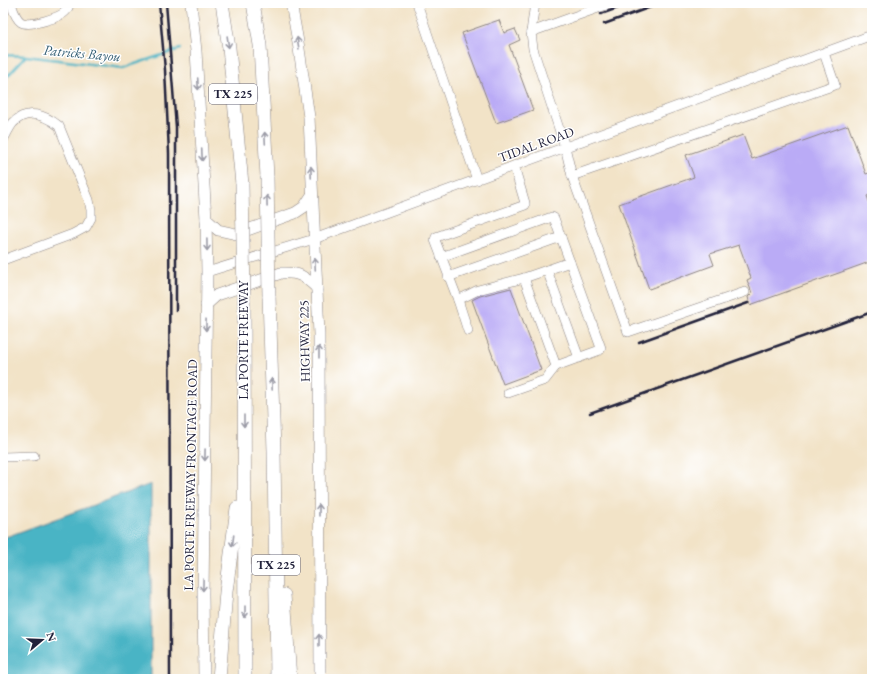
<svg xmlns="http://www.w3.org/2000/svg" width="875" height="682" font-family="'EB Garamond',serif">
<rect width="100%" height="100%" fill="#fff"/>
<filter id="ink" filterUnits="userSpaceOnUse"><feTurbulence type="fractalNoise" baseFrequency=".025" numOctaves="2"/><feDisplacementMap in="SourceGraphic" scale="8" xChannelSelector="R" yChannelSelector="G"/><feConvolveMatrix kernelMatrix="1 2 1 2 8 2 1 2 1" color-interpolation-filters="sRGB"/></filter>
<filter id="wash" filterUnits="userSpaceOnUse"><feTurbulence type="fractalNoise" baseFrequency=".012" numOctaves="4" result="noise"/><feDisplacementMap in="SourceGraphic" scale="16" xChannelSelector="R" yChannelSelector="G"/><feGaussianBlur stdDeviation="0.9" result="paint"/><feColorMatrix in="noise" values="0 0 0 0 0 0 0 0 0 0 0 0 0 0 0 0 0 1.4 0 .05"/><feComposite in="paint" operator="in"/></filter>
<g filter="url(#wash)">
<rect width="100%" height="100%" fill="#f2e3c7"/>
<path fill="#48b4c5" stroke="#356b80" d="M151,484V679H3V538Z"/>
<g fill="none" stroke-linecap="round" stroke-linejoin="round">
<g stroke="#48b4c5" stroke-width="2.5">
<path d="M3,55L26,56L123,68L180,49"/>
<path d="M3,81L25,57"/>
</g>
</g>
<g id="blocks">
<g fill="#baabf6">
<path d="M499,20L504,33L515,29L520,40L509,45L533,110L496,123L462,33Z"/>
<path d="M848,125L866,174L872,172V194L867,196L872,210V261L750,305L748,297L752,293L747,280L751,278L739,245L710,254L714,265L649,289L619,204L694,177L686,155L743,135L752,159Z"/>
<path d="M511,288L541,370L503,384L472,300L480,296Z"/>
</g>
</g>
</g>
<g filter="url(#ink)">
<use href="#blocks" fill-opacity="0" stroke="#8a8281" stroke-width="1"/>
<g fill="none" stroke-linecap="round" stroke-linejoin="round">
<defs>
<g id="minor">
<path d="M11,3C13,9 15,18 21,22C29,27 60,18 66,11C68,9 69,5 70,3"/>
<path d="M417,3L477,180"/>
<path d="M612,3L531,32L533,49L565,147L572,176L628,332L745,292"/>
<path d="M531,32L535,3"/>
<path d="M3,140C6,135 9,128 13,123C27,108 45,115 59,126L89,200L91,210V218L86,227L73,234L3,260"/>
<path d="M572,176L835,85L824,53"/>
<path d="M441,257L552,217L554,218L601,348L600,350L556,366L524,278"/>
<path d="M547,270L579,358"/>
<path d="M207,272L314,239L872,35"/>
<path d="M448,277L561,237"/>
<path d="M458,300L478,290L524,278L570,262"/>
<path d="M468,331L458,300L435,240L436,237L525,205V203L514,166"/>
<path d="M508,393L545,380L556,366"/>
<path d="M3,457L34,456"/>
</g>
<g id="major">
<path d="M191,3L196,51L206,219L207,272L203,594L204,679"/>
<path d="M291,3L298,42L309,117L319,334L320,679"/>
<path d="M206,219L218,230L236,234L295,213L304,207L312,195"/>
<path d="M206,305L217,295L281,273C299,272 304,276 317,288"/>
</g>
<g id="highway">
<path d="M222,3L229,48L242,184"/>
<path d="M253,3L260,45L267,177"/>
<path d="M269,296L274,451L277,679"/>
<path d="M244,298L245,679"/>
<path d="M284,595L290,679"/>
<path d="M219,679L226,592L237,508"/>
</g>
</defs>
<use href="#minor" stroke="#8a8281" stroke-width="10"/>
<use href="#major" stroke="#8a8281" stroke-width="12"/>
<use href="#highway" stroke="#8a8281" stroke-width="14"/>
<use href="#minor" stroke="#fff" stroke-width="9"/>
<use href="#major" stroke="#fff" stroke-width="11"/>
<use href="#highway" stroke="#fff" stroke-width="13"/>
<g stroke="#22223b" stroke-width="2.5">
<path d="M159,3L165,70L169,153L170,679"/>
<path d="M166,3L176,127V311"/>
<path d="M601,14L632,3"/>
<path d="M604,24L662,3"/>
<path d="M639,342L748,303"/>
<path d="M590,413L872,312"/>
</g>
<defs>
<g id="highway-bridge">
<path d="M267,177L269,296"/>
<path d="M242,184L244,298"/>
</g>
</defs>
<use href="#highway-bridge" stroke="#8a8281" stroke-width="14" stroke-linecap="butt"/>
<use href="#highway-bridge" stroke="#fff" stroke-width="13"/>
</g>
<defs><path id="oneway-shaft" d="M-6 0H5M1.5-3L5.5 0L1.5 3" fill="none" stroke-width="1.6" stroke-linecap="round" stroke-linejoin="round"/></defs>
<g stroke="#9c9ca7">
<use href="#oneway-shaft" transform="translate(228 42) rotate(82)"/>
<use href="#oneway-shaft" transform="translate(298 43) rotate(-99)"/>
<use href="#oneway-shaft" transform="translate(198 84) rotate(87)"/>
<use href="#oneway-shaft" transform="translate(265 138) rotate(-93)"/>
<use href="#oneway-shaft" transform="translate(202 155) rotate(87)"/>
<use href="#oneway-shaft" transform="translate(311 172) rotate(-92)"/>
<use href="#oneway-shaft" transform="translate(267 201) rotate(-91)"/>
<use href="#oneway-shaft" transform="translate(207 245) rotate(89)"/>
<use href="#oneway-shaft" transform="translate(315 264) rotate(-93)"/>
<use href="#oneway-shaft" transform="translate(206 325) rotate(91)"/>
<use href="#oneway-shaft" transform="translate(319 352) rotate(-90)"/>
<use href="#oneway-shaft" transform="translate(272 384) rotate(-92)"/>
<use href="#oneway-shaft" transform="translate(244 421) rotate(90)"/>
<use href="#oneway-shaft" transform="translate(205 455) rotate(91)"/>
<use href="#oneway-shaft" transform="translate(319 510) rotate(-90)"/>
<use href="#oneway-shaft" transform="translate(233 541) rotate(97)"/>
<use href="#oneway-shaft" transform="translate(203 585) rotate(91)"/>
<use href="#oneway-shaft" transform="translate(245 612) rotate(90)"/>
<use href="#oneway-shaft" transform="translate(319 640) rotate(-90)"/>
</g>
</g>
<g text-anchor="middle" stroke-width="3" stroke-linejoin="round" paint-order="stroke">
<g fill="#fff" stroke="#646476" stroke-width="1">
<rect x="209" y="84" width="48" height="20" rx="3"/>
<rect x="252" y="555" width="48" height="20" rx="3"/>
</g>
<g font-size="12" font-weight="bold" fill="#22223b">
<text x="233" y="98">TX 225</text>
<text x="276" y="569">TX 225</text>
</g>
<g font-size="13" fill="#22223b" stroke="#fff">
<text transform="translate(536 144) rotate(-20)" y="5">TIDAL ROAD</text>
<text transform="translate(243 340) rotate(-90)" y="5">LA PORTE FREEWAY</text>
<text transform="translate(304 341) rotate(-91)" y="5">HIGHWAY 225</text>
<text transform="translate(190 475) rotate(-89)" y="5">LA PORTE FREEWAY FRONTAGE ROAD</text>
</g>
<g font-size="14" font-style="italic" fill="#315c72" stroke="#fff">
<text transform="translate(82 53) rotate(5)" y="5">Patricks Bayou</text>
</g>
</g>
<rect width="875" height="682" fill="none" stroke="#fff" stroke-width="16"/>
<g transform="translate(42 640) rotate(71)" stroke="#ffffff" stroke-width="3" paint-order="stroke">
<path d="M0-3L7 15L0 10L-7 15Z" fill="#22223b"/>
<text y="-6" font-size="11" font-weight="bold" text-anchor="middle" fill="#22223b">N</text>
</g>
</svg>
